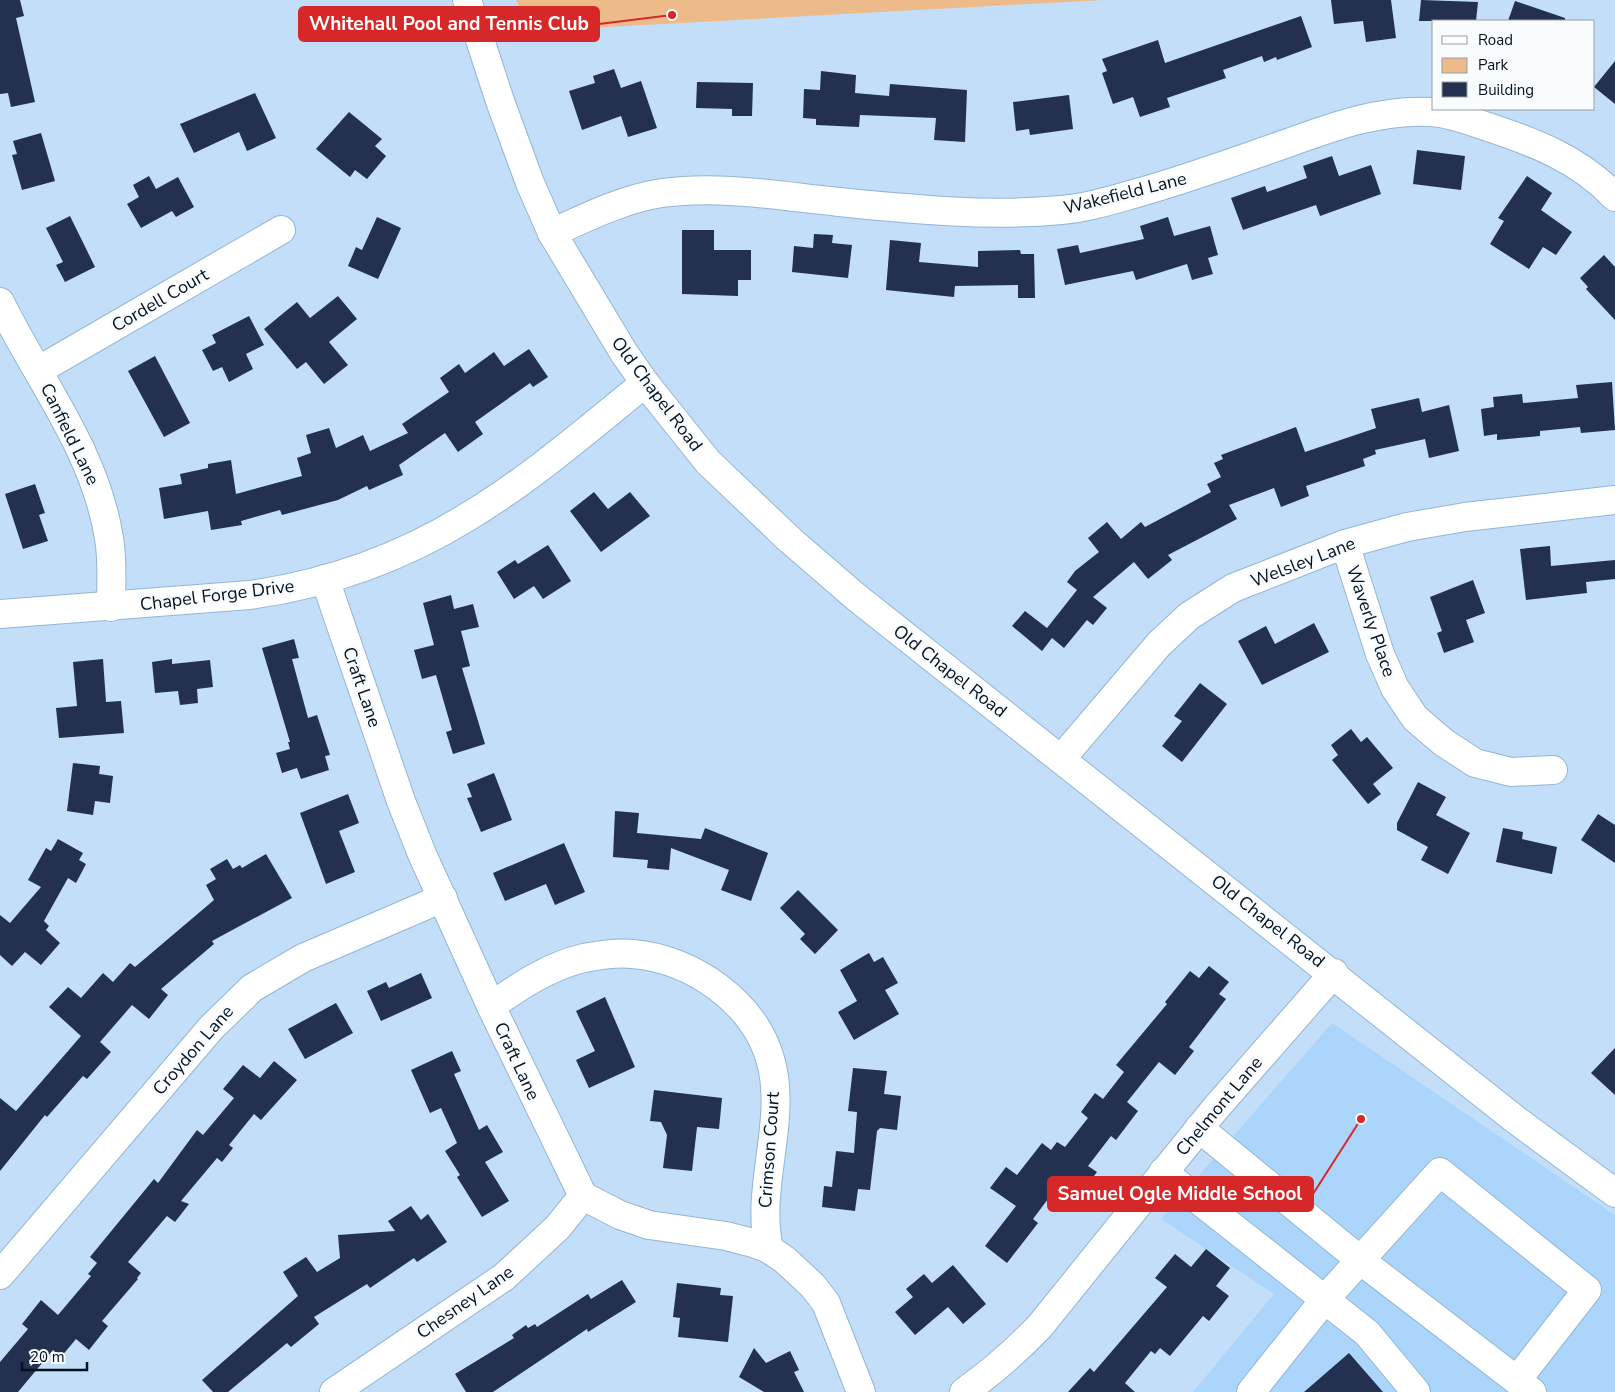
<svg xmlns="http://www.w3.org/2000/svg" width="1615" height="1392" font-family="'Nunito Sans',sans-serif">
<rect width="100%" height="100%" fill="#c2def8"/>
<path fill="#abd5fa" d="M1332,1023L1615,1215V1392H1193L1274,1294L1161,1219Z"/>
<path fill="#edbb8a" d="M516,0H1103L533,31Z"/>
<g fill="#23304f">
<path d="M0,0H20L24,16L16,18L35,102L11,107L8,93L0,94Z"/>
<path d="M1331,0H1391L1396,38L1366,42L1363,21L1334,24Z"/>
<path d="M1421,0L1478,2L1476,21H1419Z"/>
<path d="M1515,1L1565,18V21H1508Z"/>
<path d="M1301,16L1312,47L1277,60L1276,57L1264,62L1262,56L1223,70L1226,78L1167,98L1170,107L1140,117L1133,97L1113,104L1102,73L1107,71L1102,59L1158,40L1165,63Z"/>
<path d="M1615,61V104L1594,87Z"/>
<path d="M614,69L621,88L641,81L657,128L628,137L621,116L582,130L569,91L595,83L593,76Z"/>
<path d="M821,71L856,75L855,93L889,96L890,84L967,90L965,142L934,140L936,118L860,115L859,127L816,125V119L803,118L804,89L820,90Z"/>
<path d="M697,82L753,83L752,116H732V109L696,108Z"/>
<path d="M255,93L276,138L247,151L239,132L194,153L180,124Z"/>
<path d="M1069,95L1073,129L1030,135L1029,129L1016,131L1013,102Z"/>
<path d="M349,112L382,139L375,146L386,156L367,179L355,170L350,177L316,149Z"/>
<path d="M41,133L55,181L22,190L12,155L17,154L13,141Z"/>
<path d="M1417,150L1465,156L1461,190L1413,184Z"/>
<path d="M1332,156L1339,176L1371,165L1381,194L1320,216L1316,205L1243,230L1231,198L1265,186L1267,192L1307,178L1303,166Z"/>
<path d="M149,176L156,189L178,177L194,207L176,217L172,211L141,228L127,204L139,197L133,185Z"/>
<path d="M1527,176L1552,193L1541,210L1572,232L1556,255L1543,247L1529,269L1490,244L1504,221L1498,218Z"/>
<path d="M70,216L95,267L65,282L56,265L63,262L46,228Z"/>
<path d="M377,217L401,228L378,279L348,266L356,247L362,250Z"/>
<path d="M1168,217L1174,236L1210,226L1218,255L1208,258L1213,274L1192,280L1187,264L1136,280L1133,271L1065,285L1057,249L1078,245L1080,253L1144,239L1140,226Z"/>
<path d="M682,230H714V250H751V280H738V296L682,294Z"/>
<path d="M814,234L833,235L832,243L852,245L848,278L792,272L794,246L813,248Z"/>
<path d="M890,240L921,243L919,262L978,267V251L1020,250L1021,254H1034L1035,298H1018V285L955,286L954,297L886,290Z"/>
<path d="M1604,255L1615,267V320L1586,289L1588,287L1580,278Z"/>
<path d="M338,296L357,319L329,342L348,365L324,384L306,362L297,369L264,329L297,302L310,318Z"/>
<path d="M249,316L264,345L246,354L253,369L229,382L222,367L213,371L202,350L216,343L212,335Z"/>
<path d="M529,349L548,377L533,387L530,383L475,422L483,434L458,452L445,433L399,465L403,475L369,490L367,486L338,500L282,515L280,510L241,521L242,525L211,530L208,511L164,519L159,488L182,484L180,474L208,468V464L231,460L236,494L302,476L297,458L311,453L306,435L329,428L336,448L363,435L370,451L408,433L402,424L449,392L440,378L459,364L465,373L494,352L504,366Z"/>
<path d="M155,356L190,423L164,437L128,371Z"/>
<path d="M1612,382L1615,430L1581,433L1580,427L1540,431V436L1497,440V434L1484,436L1481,409L1494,407L1493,397L1522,394L1523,403L1578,398L1576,385Z"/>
<path d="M1419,398L1422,412L1449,405L1459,451L1429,458L1425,439L1375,450L1376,454L1363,459L1365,466L1306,486L1309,496L1281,507L1274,488L1229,505L1237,519L1168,555L1172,560L1148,579L1134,562L1093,597L1107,608L1093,625L1087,620L1064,648L1052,638L1042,651L1012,626L1025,611L1047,628L1077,590L1067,582L1075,571L1099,552L1088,538L1107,522L1121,539L1141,522L1145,527L1211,492L1207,484L1221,477L1214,463L1223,459L1221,455L1296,427L1305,452L1376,428L1371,409Z"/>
<path d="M35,484L45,513L39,515L48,541L23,549L5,494Z"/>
<path d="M594,492L608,509L630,492L650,516L601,552L570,511Z"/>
<path d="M548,545L571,581L543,599L534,586L514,599L497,572L515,560L518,564Z"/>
<path d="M1550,546L1551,566L1615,560V579L1586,582L1587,593L1526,600L1520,549Z"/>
<path d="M1473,580L1485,613L1466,620L1474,642L1444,653L1437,633L1442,631L1430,597Z"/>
<path d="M451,595L454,609L473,604L479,627L461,631L470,666L462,668L485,744L453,754L446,732L452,730L436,675L422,679L414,650L434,645L423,603Z"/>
<path d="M1314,623L1329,652L1262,685L1238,641L1266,626L1275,644Z"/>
<path d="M294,639L299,658L292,659L308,718L317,715L330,755L325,756L329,770L301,779L297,768L282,773L276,753L290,749L288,742H290L262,648Z"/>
<path d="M103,659L106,702L121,701L124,733L59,738L56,708L77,706L73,662Z"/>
<path d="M172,659V664L210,660L213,687L197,689L198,703L180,705L178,691L155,693L152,662Z"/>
<path d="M1200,683L1227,704L1182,762L1162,746L1182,721L1174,716Z"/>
<path d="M1351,729L1361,742L1367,737L1393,768L1373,784L1381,794L1368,804L1332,760L1338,755L1331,745Z"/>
<path d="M73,763L100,766L99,774L113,776L110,803L95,801L93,815L67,811Z"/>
<path d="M494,773L512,820L481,832L467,798L472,797L467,784Z"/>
<path d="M1418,782L1446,797L1436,815L1470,833L1448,874L1421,860L1428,847L1397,830V823Z"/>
<path d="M348,794L359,823L339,831L355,872L326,884L300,813Z"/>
<path d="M615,811L639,813L637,833L701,839L705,828L768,853L751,901L721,890L729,870L671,848L669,870L647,868L648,860L613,857Z"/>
<path d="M1598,814L1615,825V863L1581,840Z"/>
<path d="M1503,828L1523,832L1522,839L1557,847L1552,874L1496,862Z"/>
<path d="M58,839L83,853L79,860L86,864L76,883L68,878L44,921L49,926L46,930L60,943L41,965L25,952L12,966L0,955V915L10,923L41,887L28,880L46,848L51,851Z"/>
<path d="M564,843L585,892L555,905L546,884L505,901L493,873Z"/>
<path d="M266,854L292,898L212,941L214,944L161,989L168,995L149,1019L132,1005L100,1042L111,1052L87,1079L83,1076L47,1117L45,1115L0,1171V1098L16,1111L81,1036L49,1007L68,987L81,998L103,973L113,982L130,963L135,967L214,900L206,885L216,879L210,869L227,859L233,869L240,865L242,868Z"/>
<path d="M798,890L838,930L815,954L800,939L805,934L780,908Z"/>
<path d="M869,953L874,962L883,957L898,983L885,990L899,1014L854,1040L838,1012L857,1001L840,970Z"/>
<path d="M1209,966L1229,982L1219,994L1226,999L1189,1047L1194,1051L1175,1075L1159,1062L1127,1102L1138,1111L1116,1140L1111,1136L1088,1166L1097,1172L1078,1197L1060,1183L1033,1219L1038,1223L1007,1263L985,1246L1016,1206L990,1188L1006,1167L1017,1175L1042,1143L1051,1150L1057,1142L1065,1147L1088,1118L1081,1112L1095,1093L1103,1099L1124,1072L1116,1065L1167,1004L1165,1002L1190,971L1199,978Z"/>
<path d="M421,973L432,998L381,1021L367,991L386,982L389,988Z"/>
<path d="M605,997L635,1067L589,1088L576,1060L595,1051L576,1011Z"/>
<path d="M336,1003L353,1033L305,1059L288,1029Z"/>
<path d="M1615,1048V1095L1591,1073Z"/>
<path d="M452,1051L461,1071L454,1074L479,1130L487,1125L503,1152L485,1162L509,1201L482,1217L457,1177L460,1175L445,1151L457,1143L441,1108L430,1113L411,1070Z"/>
<path d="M274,1061L297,1080L261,1120L254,1114L229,1145L233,1148L222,1162L217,1158L181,1201L189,1204L175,1222L167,1216L128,1262L141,1273L137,1278L138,1279L102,1321L108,1326L89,1350L76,1339L61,1357L53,1350L18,1392H0V1362L28,1329L22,1324L41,1300L58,1315L91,1276L88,1274L97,1263L90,1257L154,1179L158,1183L197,1130L203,1135L234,1098L223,1089L243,1065L260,1078Z"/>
<path d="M853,1068L887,1071L884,1094L901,1096L897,1130L880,1128L877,1131L870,1190L858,1189L855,1211L822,1207L824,1186L832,1187L836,1151L854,1153L857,1112L848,1111Z"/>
<path d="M654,1090L722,1098L719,1129L697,1127L692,1171L663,1168L667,1135L661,1122L650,1121Z"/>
<path d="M411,1206L421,1220L428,1214L447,1242L417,1262L414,1258L370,1288L367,1284L314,1317L319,1324L291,1347L287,1343L228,1392H213L202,1380L298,1296L283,1272L306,1257L317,1272L340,1258L338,1235L395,1231L388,1221Z"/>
<path d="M1206,1249L1230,1268L1216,1286L1229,1296L1209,1321L1203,1316L1170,1356L1160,1348L1155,1354L1151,1351L1125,1383L1135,1392H1068L1090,1368L1094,1372L1167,1287L1155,1278L1175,1254L1191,1267Z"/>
<path d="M953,1265L986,1304L963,1324L948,1307L915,1335L895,1312L913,1297L906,1289L924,1274L932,1283Z"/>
<path d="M622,1280L636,1302L588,1332L587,1329L493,1392H466L455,1374L514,1338L512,1335L526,1325L528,1328L535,1324L537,1327L588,1294L591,1299Z"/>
<path d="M677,1283L721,1288L720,1295L733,1296L728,1342L678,1337L680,1318L673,1317Z"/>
<path d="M754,1348L766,1363L790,1351L799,1370L794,1372L804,1392H764L739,1377Z"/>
<path d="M1349,1353L1383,1392H1304Z"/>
</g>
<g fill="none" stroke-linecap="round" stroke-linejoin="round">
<defs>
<g id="minor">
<path d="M467,0L500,101L530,183L552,233L624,353L645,383L708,462L790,540L856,597L1516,1120L1615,1193"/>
<path d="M552,233C587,217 623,199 662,193C721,185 779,196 839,202C911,209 988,217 1061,210C1087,208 1112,200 1137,193C1187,179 1236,161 1285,144C1332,127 1380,109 1431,112C1449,113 1468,120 1485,126C1534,142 1579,159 1615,197"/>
<path d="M0,302C38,380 95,450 109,538C113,561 111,584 111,607"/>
<path d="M39,370L281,230"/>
<path d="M1345,544L1380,654L1395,688L1415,718L1443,742L1475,763L1511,772L1553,770"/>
<path d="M325,579L401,801L422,854L491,1006L583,1196L620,1215L649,1225L726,1236L753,1243L769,1249L785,1260L813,1286L826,1303L861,1392"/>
<path d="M0,614L250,595C327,584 403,557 469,516C532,478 588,429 645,383"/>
<path d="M1061,759L1159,644L1189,616L1233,588L1345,544L1407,527L1465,517L1615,500"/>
<path d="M491,1006C520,986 549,966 584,958C599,955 617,952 633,954C692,959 755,1002 771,1062C787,1122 755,1188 769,1249"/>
<path d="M1199,1128L1360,1260L1532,1392"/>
<path d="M1163,1172L1367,1333L1416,1392"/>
<path d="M0,1275L211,1028L252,988L303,958L443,898"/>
<path d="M334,1392L504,1277L557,1228L583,1196"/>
<path d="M964,1392C992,1372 1016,1351 1040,1326L1215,1109L1334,973"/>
<path d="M1251,1392L1325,1299L1440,1172L1587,1290L1517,1380"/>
</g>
</defs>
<use href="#minor" stroke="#93b6d5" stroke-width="30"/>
<use href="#minor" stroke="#fff" stroke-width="28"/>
</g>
<g text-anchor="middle" stroke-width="5" stroke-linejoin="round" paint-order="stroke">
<g font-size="18" fill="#05111c" stroke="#f8fcff">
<text transform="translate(1125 193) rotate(-14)" y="6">Wakefield Lane</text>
<text transform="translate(160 300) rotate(-30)" y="6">Cordell Court</text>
<text transform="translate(657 394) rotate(53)" y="6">Old Chapel Road</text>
<text transform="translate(70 434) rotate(64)" y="6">Canfield Lane</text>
<text transform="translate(1303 562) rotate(-21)" y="6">Welsley Lane</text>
<text transform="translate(217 595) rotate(-7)" y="6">Chapel Forge Drive</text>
<text transform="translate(1371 621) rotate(71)" y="6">Waverly Place</text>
<text transform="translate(950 671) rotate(38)" y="6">Old Chapel Road</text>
<text transform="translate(362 687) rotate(71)" y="6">Craft Lane</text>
<text transform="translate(1268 921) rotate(38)" y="6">Old Chapel Road</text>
<text transform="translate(193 1050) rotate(-49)" y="6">Croydon Lane</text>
<text transform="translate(517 1061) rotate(65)" y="6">Craft Lane</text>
<text transform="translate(1219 1106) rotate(-50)" y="6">Chelmont Lane</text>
<text transform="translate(769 1150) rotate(-86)" y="6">Crimson Court</text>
<text transform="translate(465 1302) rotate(-35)" y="6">Chesney Lane</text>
</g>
</g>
<path fill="none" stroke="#d62828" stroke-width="2" d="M672 15L599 24M1361 1119L1313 1194"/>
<g fill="#d62828" stroke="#f8fcff" stroke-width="2">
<circle cx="672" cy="15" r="5"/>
<circle cx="1361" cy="1119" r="5"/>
</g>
<g fill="#d62828" stroke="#d62828" stroke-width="2">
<rect x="299" y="7" width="300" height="34" rx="5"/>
<rect x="1048" y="1177" width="265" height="34" rx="5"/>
</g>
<g font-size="19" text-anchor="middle" font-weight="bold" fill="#fff">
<text x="449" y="30">Whitehall Pool and Tennis Club</text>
<text x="1180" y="1200">Samuel Ogle Middle School</text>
</g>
<rect x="1432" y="20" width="162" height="90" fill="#f8fcff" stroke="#979ea4"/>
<rect x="1442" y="36" width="25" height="8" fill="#ffffff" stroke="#979ea4"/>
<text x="1478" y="45" font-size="15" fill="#05111c">Road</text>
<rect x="1442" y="58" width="25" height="15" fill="#edbb8a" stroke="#979ea4"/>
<text x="1478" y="70" font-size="15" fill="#05111c">Park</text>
<rect x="1442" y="82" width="25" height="15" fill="#23304f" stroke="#979ea4"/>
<text x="1478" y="95" font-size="15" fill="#05111c">Building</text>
<path d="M22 1362v8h65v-8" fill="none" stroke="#05111c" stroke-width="2.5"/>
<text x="30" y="1362" font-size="15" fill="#05111c" stroke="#f8fcff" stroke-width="4" paint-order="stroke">20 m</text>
</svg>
